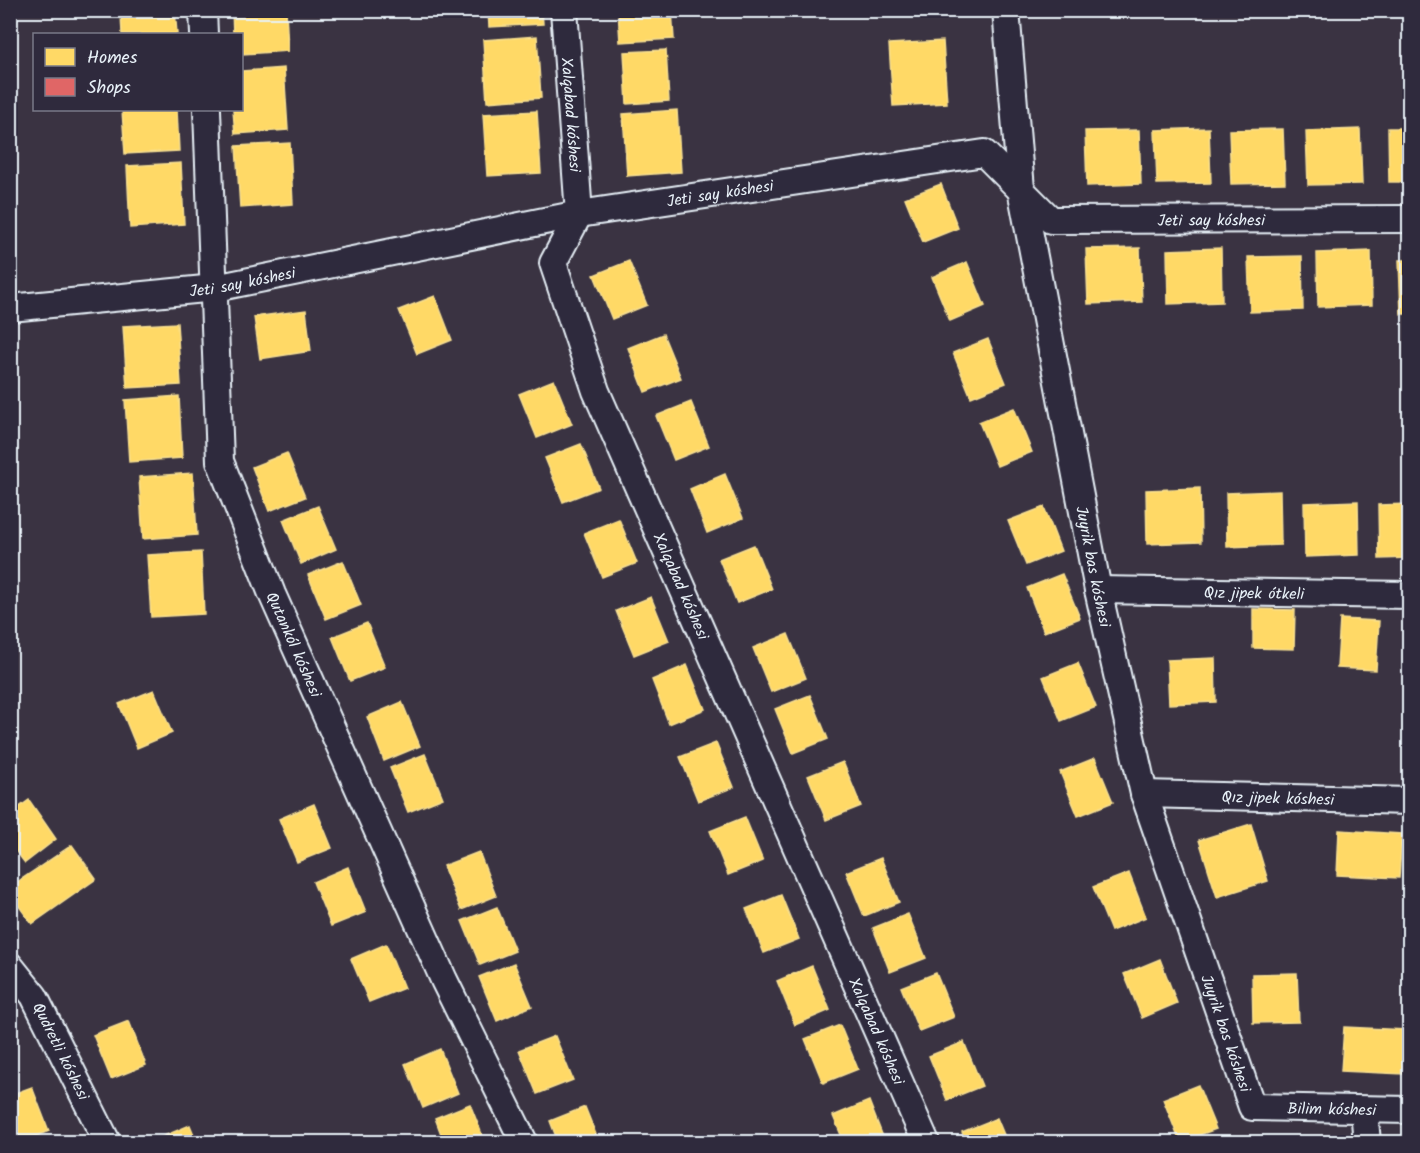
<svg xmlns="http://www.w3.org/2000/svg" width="1420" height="1153" font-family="Kalam,sans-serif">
<rect width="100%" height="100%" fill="#3a3342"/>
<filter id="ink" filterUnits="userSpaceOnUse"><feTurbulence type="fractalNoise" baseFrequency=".0167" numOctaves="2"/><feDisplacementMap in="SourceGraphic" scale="12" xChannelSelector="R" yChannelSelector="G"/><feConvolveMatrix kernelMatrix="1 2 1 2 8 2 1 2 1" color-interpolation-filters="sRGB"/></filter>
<g filter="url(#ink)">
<g fill="#ffd966" stroke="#f8e092" stroke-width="1.5">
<path d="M175,10L177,34H122L121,13Z"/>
<path d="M232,10H286L288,51L242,54V34H233Z"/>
<path d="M488,10H542L543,24L489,27Z"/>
<path d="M618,10H672L674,39L620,42Z"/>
<path d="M537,36L541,98L487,102L483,40Z"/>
<path d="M943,41L947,103L893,106L889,44Z"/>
<path d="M666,50L669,101L627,104L624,52Z"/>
<path d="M284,68L288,130L235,134L233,110H242V71Z"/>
<path d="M122,110H177L179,151L125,154Z"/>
<path d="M677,110L681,172L627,176L623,114Z"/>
<path d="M537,111L541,173L487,176L483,114Z"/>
<path d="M1209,128L1211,183L1157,184L1155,130Z"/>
<path d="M1388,128H1410V182H1389Z"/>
<path d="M1283,129L1285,183L1231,184L1229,130Z"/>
<path d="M1360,129L1362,184L1308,185L1306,131Z"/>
<path d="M1139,130L1141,184L1087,186L1085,131Z"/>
<path d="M290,143L293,204L240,208L236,146Z"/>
<path d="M181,163L184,224L130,228L127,166Z"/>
<path d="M941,184L958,228L923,242L905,198Z"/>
<path d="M1140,248L1142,302L1088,304L1086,249Z"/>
<path d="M1221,248L1222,302L1168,304L1167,250Z"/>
<path d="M1371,251L1372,305L1318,307L1317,253Z"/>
<path d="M1302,256L1303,310L1250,312L1248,257Z"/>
<path d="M1399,260H1410V314H1401Z"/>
<path d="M629,261L647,305L612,319L594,275Z"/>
<path d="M967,262L985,306L950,321L932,277Z"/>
<path d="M435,296L452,340L417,354L399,310Z"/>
<path d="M306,310L311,351L260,359L254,317Z"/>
<path d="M177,323L181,385L127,388L123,326Z"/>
<path d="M663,334L681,378L645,392L628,348Z"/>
<path d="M988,339L1006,383L971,397L953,353Z"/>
<path d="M554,380L572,424L537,438L519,394Z"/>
<path d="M179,396L182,458L129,462L125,400Z"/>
<path d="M691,402L709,446L674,460L656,416Z"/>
<path d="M1014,408L1032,452L997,466L979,422Z"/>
<path d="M581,444L599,488L563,502L545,458Z"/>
<path d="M287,453L305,497L269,511L252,467Z"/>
<path d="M193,473L197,535L143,539L139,477Z"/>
<path d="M725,474L743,518L707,533L690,489Z"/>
<path d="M1200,488L1201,542L1147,544L1146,490Z"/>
<path d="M1280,491L1281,545L1227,547L1226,493Z"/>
<path d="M1358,501L1359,555L1305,557L1304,503Z"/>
<path d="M1410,504V558L1379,559L1378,505Z"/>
<path d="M318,506L336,549L301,564L283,520Z"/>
<path d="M1044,507L1061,551L1026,565L1008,521Z"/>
<path d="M619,519L637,563L602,577L584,533Z"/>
<path d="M754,545L772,589L737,603L719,559Z"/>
<path d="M201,552L204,614L151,617L147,555Z"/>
<path d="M343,561L361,605L326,619L308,575Z"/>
<path d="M1062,574L1080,618L1044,632L1027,588Z"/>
<path d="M651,597L669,641L634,655L616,611Z"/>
<path d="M1253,609L1295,610L1294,649L1253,648Z"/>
<path d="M1340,619L1379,621L1376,670L1337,668Z"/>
<path d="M367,623L385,667L350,681L332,637Z"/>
<path d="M788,634L806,678L771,692L753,648Z"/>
<path d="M1215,658L1216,702L1169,704L1167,660Z"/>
<path d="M1078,663L1096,707L1061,721L1043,677Z"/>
<path d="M687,665L705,709L669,724L652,680Z"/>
<path d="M154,690L172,733L137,748L119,704Z"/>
<path d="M810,695L828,739L793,753L775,709Z"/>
<path d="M402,702L420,746L384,761L367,717Z"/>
<path d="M716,743L734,787L698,801L680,757Z"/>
<path d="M425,754L443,798L408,812L390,768Z"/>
<path d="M1095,758L1113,802L1078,816L1060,772Z"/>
<path d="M843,762L861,806L826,820L808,776Z"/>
<path d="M29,800L56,839L25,863L10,844V814Z"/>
<path d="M314,804L332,848L297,862L279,819Z"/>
<path d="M745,817L763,861L728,875L710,831Z"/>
<path d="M1251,824L1268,881L1217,897L1199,840Z"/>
<path d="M1339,830L1402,834L1399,878L1337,875Z"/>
<path d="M72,845L96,879L32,924L10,894V887Z"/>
<path d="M479,852L496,896L461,910L443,866Z"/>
<path d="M881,858L899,902L864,916L846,872Z"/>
<path d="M348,867L366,912L331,926L313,882Z"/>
<path d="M1129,873L1146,917L1111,931L1093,887Z"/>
<path d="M781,895L799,939L764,953L746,909Z"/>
<path d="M497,907L515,951L480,965L462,921Z"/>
<path d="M908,914L926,958L890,972L873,928Z"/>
<path d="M386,944L404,988L369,1002L351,959Z"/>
<path d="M1160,959L1177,1003L1142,1018L1124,974Z"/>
<path d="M514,963L532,1006L497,1021L479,977Z"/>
<path d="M812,966L830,1010L795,1025L777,981Z"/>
<path d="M936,973L954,1017L919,1031L901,987Z"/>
<path d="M1297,973L1299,1022L1253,1023L1252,974Z"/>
<path d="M129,1021L146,1065L111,1079L93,1035Z"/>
<path d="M840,1025L858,1069L823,1083L805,1039Z"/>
<path d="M1344,1027L1407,1030L1404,1074L1341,1071Z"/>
<path d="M555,1036L573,1080L537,1094L519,1050Z"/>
<path d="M964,1042L982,1086L947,1100L929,1056Z"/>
<path d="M440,1049L458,1093L423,1108L405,1064Z"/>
<path d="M1198,1085L1216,1129L1180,1142L1163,1099Z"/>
<path d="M32,1087L49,1131L21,1142H13L10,1136V1095Z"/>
<path d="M869,1101L885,1142H844L833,1116Z"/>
<path d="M470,1104L485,1142H444L435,1118Z"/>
<path d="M585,1107L599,1142H558L550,1121Z"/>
<path d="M997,1118L1007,1142H966L962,1132Z"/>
<path d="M190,1125L197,1142H156L155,1140Z"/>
</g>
<path fill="#e06666" stroke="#e29092" stroke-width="1.5" d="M1232,1138L1339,1140V1142H1232Z"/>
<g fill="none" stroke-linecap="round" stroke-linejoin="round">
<defs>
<g id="street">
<path d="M203,10L204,34"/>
<path id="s1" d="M564,10L579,214L553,263L596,391L926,1142"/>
<path id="s2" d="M1006,10L1021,189L1098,590L1144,794L1252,1107L1410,1110"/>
<path id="s3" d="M207,110L220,461L272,594L444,980L524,1142"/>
<path id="s4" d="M10,308L215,288L579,214L984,153L1051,220L1410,219"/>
<path id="s5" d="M1098,590L1410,595"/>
<path id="s6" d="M1144,794L1410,801"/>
<path id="s7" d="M10,966L34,996L107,1142"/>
<path d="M1364,1110L1367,1142"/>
</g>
</defs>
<use href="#street" stroke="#e8f1f8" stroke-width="30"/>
<use href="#street" stroke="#2f2a3d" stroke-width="26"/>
</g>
</g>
<g text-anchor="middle" stroke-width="6" stroke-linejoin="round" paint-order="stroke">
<g font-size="16" fill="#e8f1f8" stroke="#2f2a3d">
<text dy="6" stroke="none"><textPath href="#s1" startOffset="105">Xalqabad kóshesi</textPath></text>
<text dy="6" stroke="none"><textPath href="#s4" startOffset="720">Jeti say kóshesi</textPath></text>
<text dy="6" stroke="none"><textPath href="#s4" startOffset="1242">Jeti say kóshesi</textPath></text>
<text dy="6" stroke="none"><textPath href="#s4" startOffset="234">Jeti say kóshesi</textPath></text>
<text dy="6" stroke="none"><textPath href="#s2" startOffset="564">Juyrik bas kóshesi</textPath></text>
<text dy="6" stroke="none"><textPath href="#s1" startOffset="608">Xalqabad kóshesi</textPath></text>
<text dy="6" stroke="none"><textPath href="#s5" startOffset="156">Qız jipek ótkeli</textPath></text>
<text dy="6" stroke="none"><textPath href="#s3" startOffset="549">Qutankól kóshesi</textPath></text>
<text dy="6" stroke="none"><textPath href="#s6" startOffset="134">Qız jipek kóshesi</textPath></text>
<text dy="6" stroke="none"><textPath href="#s1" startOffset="1094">Xalqabad kóshesi</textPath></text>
<text dy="6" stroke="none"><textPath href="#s2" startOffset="1050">Juyrik bas kóshesi</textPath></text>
<text dy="6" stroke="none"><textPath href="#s7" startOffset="100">Qudretli kóshesi</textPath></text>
<text dy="6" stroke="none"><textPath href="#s2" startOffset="1208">Bilim kóshesi</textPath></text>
</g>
</g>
<rect width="1420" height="1153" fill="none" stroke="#2f2a3d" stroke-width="36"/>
<rect x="18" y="18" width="1384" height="1117" fill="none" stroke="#e8f1f8" stroke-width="2" filter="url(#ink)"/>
<rect x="33" y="33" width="210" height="78" fill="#2f2a3d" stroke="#797a88" stroke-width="1.5"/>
<rect x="45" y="48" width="30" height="18" fill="#ffd966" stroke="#797a88" stroke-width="1.5"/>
<text x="87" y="63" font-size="18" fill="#e8f1f8">Homes</text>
<rect x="45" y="78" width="30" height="18" fill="#e06666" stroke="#797a88" stroke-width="1.5"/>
<text x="87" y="93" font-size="18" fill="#e8f1f8">Shops</text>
</svg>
